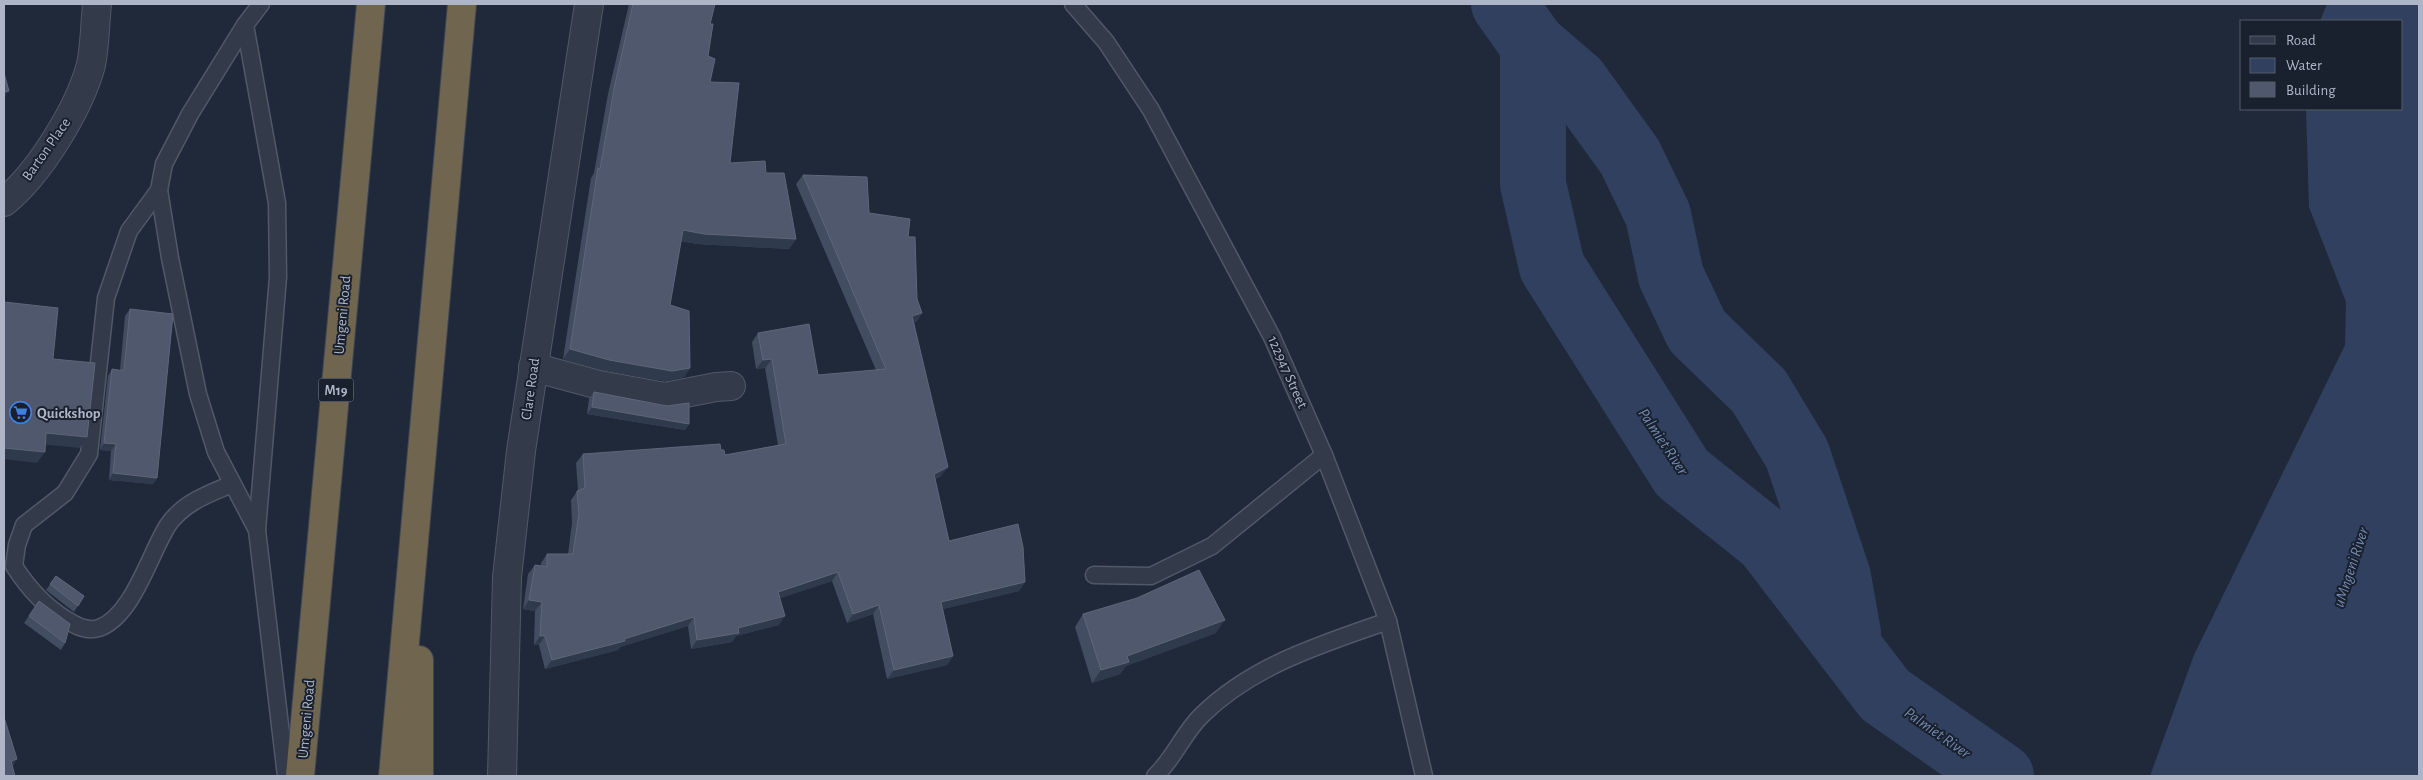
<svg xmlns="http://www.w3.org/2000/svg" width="2423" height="780" font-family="'Alegreya Sans',sans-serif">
<rect width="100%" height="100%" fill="#202939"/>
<path fill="#31405f" d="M2327,4H2419V776H2150L2194,655L2345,345L2346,302L2309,207L2306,109H2402V21H2320Z"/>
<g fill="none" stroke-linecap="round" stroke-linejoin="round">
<g stroke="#31405f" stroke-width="66">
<path d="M1504,4L1533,45V184L1552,267L1682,473L1767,541L1885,695L2001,776"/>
<path d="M1533,45L1576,82L1630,157L1658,215L1671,276L1697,331L1759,391L1797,454L1838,577L1848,633"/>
</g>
<defs>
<g id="lane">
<path d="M1073,4L1106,42L1151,110L1272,337L1324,455L1388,621L1424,776"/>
<path d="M245,25L277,203L278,277L257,530L286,776"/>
<path d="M159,190L129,231L106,298L89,454L65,493L24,525L17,545L14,566C28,588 44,606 67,620C76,626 87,632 99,628C133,616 150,553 168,525C183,503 208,494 232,484"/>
<path d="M257,530L216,452L198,394L170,258L159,190L164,164L190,114L245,25L261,4"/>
<path d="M1094,575L1151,576L1212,546L1324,455"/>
<path d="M1155,776C1174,759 1183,733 1202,715C1253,665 1322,644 1388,621"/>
</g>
<g id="street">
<path d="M4,202C39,174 79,109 91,65C95,45 95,23 97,4"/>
<path d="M533,367L599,385L665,397L716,387L731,386"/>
<path d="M502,776L507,577L521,451L589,4"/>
</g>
<g id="highway">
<path d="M300,776L371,4"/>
<path d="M393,776L462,4"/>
<path d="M419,776V660"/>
</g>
</defs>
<use href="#lane" stroke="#515867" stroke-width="19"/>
<use href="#street" stroke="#515867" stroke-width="30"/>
<use href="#highway" stroke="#3e4554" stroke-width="30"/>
<use href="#lane" stroke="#333b4a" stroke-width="16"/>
<use href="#street" stroke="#333b4a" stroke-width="28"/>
<use href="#highway" stroke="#706650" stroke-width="28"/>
</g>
<g fill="#434d62">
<path d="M629,4H715L710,24L708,56L710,82L730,163L766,173L796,239L789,249L697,244L681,241L670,305L690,368L684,377L665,381L602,370L563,359L591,178L594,173L608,94Z"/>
<path d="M803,175L869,213L908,237L917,299L922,313L916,322H914L941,476L935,479L949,541L1025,582L1019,591L943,609L953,656L947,665L887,679L873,614L847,623L832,581L780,598L779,625L736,636L732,642L691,649L688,626L620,647L618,650L545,669L539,645H534L535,611L523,609L528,574L535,565L541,566V563L547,554H568L572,523L571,500L578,490L576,463L583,454L721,450L725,455L778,445L765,368L756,369L752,342L758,333L818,375L876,370L796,184Z"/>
<path d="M130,309L157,478L153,484L109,480L111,451L100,450L108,376L112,369L120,370L125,316Z"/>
<path d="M594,392L689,424L685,430L587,414L589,399Z"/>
<path d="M56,576L84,596L74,612L46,590Z"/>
<path d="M39,601L65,643L61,650L24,623Z"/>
<path d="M1083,614L1216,633L1126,666L1120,674L1092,683L1075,627Z"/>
</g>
<g fill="#303a4d">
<path d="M9,91L4,97V92Z"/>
<path d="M683,230L796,239L789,249L697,244L676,240Z"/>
<path d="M922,313L916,322L906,325L912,316Z"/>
<path d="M570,349L690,368L684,377L665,381L602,370L563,359Z"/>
<path d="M772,359L765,368L756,369L763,360Z"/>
<path d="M592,407L689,424L685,430L587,414Z"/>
<path d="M46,433L87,437L80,448L39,444Z"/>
<path d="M104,443L116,444L111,451L100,450Z"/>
<path d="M4,448L45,452L37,463L4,459Z"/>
<path d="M948,467L941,476L927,483L934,474Z"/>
<path d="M113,473L157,478L153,484L109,480Z"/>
<path d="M838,572L832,581L772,601L778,592Z"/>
<path d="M1025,582L1019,591L935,611L941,602Z"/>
<path d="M529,600L542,602L535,611L523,609Z"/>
<path d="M879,605L873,614L847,623L853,614Z"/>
<path d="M785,616L779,625L736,636L732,642L691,649L697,640L738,628Z"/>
<path d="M694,617L688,626L620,647L618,650L545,669L552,660L624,639Z"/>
<path d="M1225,620L1216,633L1126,666L1120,674L1092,683L1101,670L1127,656Z"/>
<path d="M540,636H545L539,645H534Z"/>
<path d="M953,656L947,665L887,679L894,670Z"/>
<path d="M17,759L9,772L11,761Z"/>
</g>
<g fill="#4f586c" stroke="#5e677a">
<path d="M633,4H715L710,24H713L708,56L715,59L710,82L739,83L730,163L765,161L766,173H784L796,239L704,234L683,230L670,305L689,311L690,368L672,371L609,360L570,349L598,168L600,169L615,84Z"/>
<path d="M4,73L9,91L4,92Z"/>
<path d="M803,175L867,177L869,213L910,219L908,237H915L917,299L922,313L912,316L948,467L934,474L949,541L1018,524L1023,547L1025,582L941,602L953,656L894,670L879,605L853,614L838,572L778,592L785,616L738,628L739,633L697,640L694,617L624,639L625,641L552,660L545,636H540L542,602L529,600L535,565L547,567V554H573L579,514L577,491L585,488L583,454L720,444L721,450H724L725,455L786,444L772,359L763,360L758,333L809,324L818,375L886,369Z"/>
<path d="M4,302L58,308L53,359L95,363L87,437L46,433L45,452L4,448Z"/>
<path d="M130,309L173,314L157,478L113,473L116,444L104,443L112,369L124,371Z"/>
<path d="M594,392L667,406L689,403V424L592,407Z"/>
<path d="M1199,570L1225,620L1127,656L1129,662L1101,670L1083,614L1137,598Z"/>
<path d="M56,576L84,596L78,606L50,584Z"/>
<path d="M39,601L70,624L65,643L29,616Z"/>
<path d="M4,717L17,759L11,761L15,776H4Z"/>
</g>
<defs>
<symbol id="supermarket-ring" viewBox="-11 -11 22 22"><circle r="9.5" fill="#19202e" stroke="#3f7fe0" stroke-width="1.5"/><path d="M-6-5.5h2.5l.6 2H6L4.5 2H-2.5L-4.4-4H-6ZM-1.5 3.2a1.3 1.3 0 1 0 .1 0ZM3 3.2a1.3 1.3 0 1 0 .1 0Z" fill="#3f7fe0"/></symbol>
</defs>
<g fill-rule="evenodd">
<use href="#supermarket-ring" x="8" y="400" width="25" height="25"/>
</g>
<g text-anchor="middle" stroke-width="4" stroke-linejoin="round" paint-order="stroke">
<rect fill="#19202e" stroke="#818898" stroke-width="1" x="318.5" y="378.5" width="35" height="23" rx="4"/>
<g font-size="14" font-weight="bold" fill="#aeb5c6">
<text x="336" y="395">M19</text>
</g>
<g font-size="15" fill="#aeb5c6" stroke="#19202e">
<text transform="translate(46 149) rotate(-55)" y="5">Barton Place</text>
<text transform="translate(342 315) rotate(-85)" y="5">Umgeni Road</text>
<text transform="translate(1288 372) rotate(66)" y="5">122947 Street</text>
<text transform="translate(530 389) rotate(-82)" y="5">Clare Road</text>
<text transform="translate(306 719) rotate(-85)" y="5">Umgeni Road</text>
</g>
<g font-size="15" font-weight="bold" fill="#aeb5c6" stroke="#19202e" text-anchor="start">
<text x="37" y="418">Quickshop</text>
</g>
<g font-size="16" font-style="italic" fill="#7489b0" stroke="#19202e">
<text transform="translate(1664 441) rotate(56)" y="6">Palmiet River</text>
<text transform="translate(2350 567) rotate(-72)" y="6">uMngeni River</text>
<text transform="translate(1938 732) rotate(35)" y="6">Palmiet River</text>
</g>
</g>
<rect width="2423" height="780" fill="none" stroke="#aeb5c6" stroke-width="10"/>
<rect x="2240" y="20" width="162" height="90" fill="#19202e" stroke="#555c6b"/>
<rect x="2250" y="36" width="25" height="8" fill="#333b4a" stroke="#555c6b"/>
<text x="2286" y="45" font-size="15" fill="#aeb5c6">Road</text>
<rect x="2250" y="58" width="25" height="15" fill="#31405f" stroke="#555c6b"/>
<text x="2286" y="70" font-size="15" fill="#aeb5c6">Water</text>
<rect x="2250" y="82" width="25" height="15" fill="#4f586c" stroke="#555c6b"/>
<text x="2286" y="95" font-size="15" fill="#aeb5c6">Building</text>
</svg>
